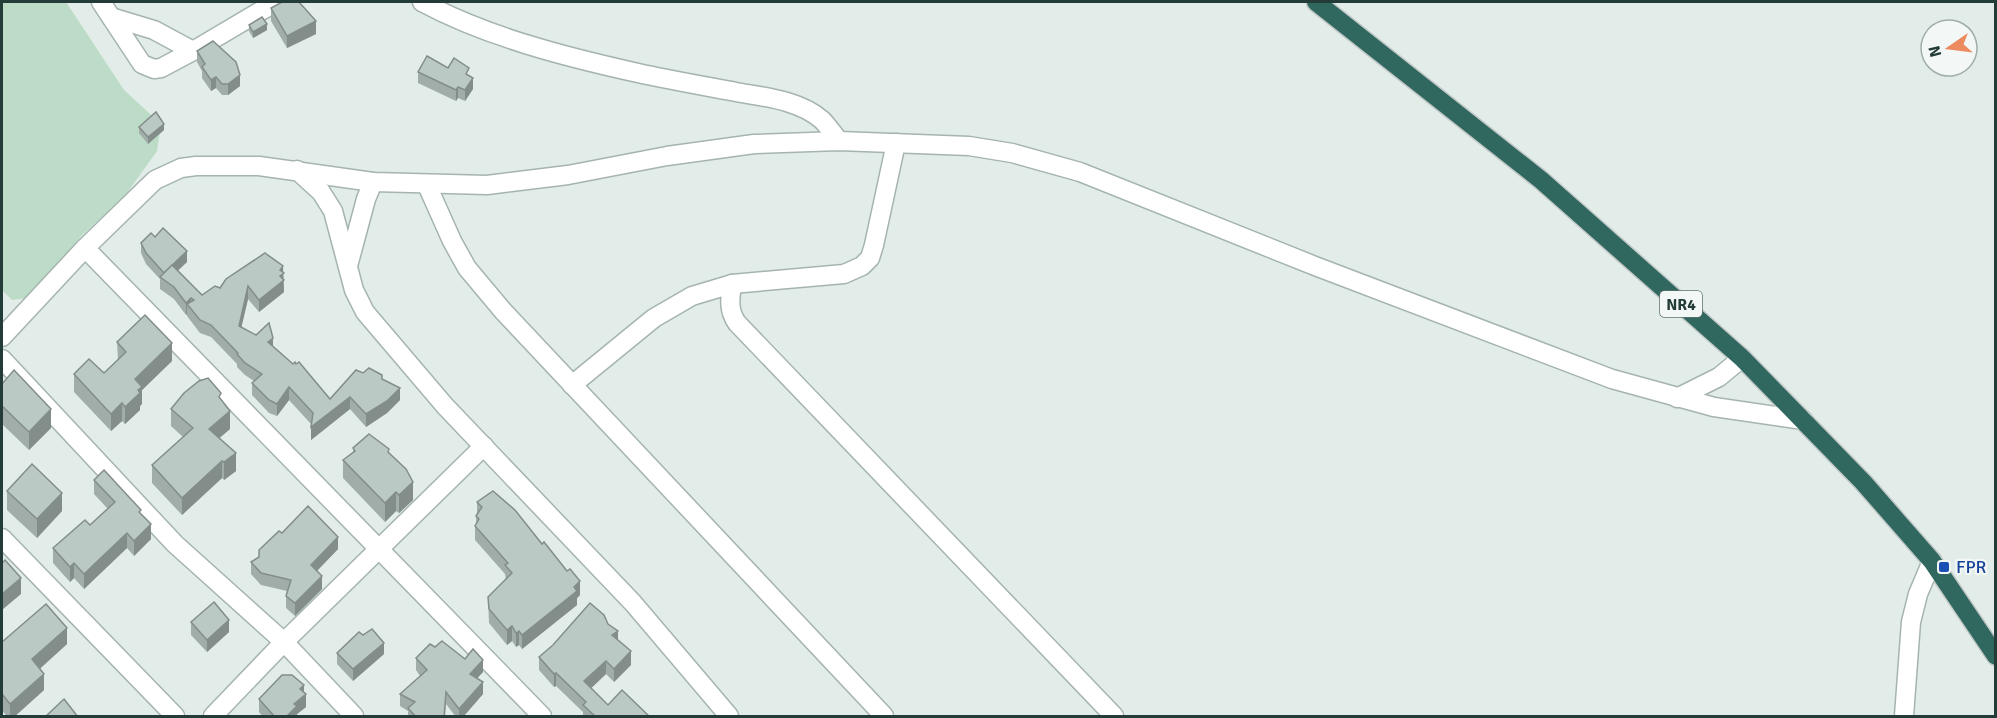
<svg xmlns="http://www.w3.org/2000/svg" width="1997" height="718" font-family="Signika,sans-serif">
<rect width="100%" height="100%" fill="#e2ece8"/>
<path fill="#bcdcc7" d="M2,2H66L124,90L161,124L157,151L124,197L82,235L28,298L12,300L2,290Z"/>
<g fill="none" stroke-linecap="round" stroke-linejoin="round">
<defs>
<g id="minor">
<path d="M101,2L142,64L154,69L161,68L193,51L276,2"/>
<path d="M422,2C487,37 566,57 638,73C670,80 704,86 736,92C764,97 799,100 822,120C828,126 834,135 839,141"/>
<path d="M111,17L154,30L193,51"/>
<path d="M297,170L321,192L333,211L354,290L365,312L445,406L633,603L729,716"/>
<path d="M427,185L452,241L467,268L503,311L884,716"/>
<path d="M85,248L542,716"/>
<path d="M348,266L366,199L373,182"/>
<path d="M732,284C730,299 728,310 737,323L1114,716"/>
<path d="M2,337L85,248L155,180L181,168L196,166H259L373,182L487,185L568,175L667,156L754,144L839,141L969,146L1012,153L1080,172L1315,266L1612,379L1714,407L1803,420"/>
<path d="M2,359L175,544L284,642L354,716"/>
<path d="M572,385L654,318L692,296L732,284L844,274L862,266L870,258L874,245L896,143"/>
<path d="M1677,398L1719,377L1742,358"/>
<path d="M2,538L175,716"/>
<path d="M213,716L284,642L484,446"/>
<path d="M1904,716L1911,622L1918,594L1932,561"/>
</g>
<path id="highway" d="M1316,2L1541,180L1742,358L1863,482L1932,561L1996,656"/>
</defs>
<use href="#minor" stroke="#a5b4af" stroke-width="21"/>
<use href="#highway" stroke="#c1c8c7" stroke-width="21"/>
<use href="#minor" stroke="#fff" stroke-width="18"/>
<use href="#highway" stroke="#30675f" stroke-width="18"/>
</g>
<g fill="#a1ada9">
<path d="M271,8L316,34L287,48L271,21Z"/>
<path d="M249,25L267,30L253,38L249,31Z"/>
<path d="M197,51L240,86L228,95H222L216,88L211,91L202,78V71L197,62Z"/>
<path d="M448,68L469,76L473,89L465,101L458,98L456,101L418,83V72Z"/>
<path d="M139,127L164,130L148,144L139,133Z"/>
<path d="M141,243L187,262L178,270L202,295L220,288L283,272L284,292L259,312L248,299L241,327L273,346L293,364H296L330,399L363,373L382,380L400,400L387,413L366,427L350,409L311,440V424L289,400L277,416L269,413L252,395V383L254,381L245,375L237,367V364L211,337L200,333L187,316V314L186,315L174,299L160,289V279L146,264L141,253Z"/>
<path d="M117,342L172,361L142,390V404L140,406V410L125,424L122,421L111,431L74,392V374L104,373L118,360Z"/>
<path d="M2,384L51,428L29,450L2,424Z"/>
<path d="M221,400L230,429L219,438L236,471L224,480L222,478L182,515L152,483V465L183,437L171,426V409Z"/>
<path d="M353,448L389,453L413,500L399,513L396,511L385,522L343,478V460L353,452Z"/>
<path d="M94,480L141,514L151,539L134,556L127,548L84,589L74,578L70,582L53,563V548L90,525L108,509L94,494Z"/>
<path d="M7,491L62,511L37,538L7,510Z"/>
<path d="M477,502L580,595L577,598V605L522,649L519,645L516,647L512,641L507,645L489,623L488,597L506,580L505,574L475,540V526L476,524V516L477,513Z"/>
<path d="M282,533L338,549L317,571L322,589L295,616L286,608V596L287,591L261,585L251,574V562L259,557Z"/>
<path d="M191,622L229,632L207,652L191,635Z"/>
<path d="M618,640L631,665L614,682L606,674L591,688L608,705L650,717H583V712L556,686L554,687L539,670V657Z"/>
<path d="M2,642L67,644L40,668L44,690L14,717H7L2,710Z"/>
<path d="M337,653L384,654L353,681L337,664Z"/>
<path d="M416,658L483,672L477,678L483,694L463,717H456L446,704L445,717H408V711L400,706V694L420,676L416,670Z"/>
<path d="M304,692L306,707L297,714V717H263L259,712V699Z"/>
</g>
<g fill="#838d89">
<path d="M316,21V34L287,48V36Z"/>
<path d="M267,24V30L253,38V32Z"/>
<path d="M240,75V86L228,95V84Z"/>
<path d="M216,77V88L211,91V80Z"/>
<path d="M473,78V89L465,101V90Z"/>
<path d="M458,87V98L456,101V90Z"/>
<path d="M164,124V130L148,144V137Z"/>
<path d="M187,251V262L167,281L164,273Z"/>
<path d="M283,266L284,292L259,312V300Z"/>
<path d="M248,286V299L239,338V326Z"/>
<path d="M191,298V309L187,304V314L186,315V303Z"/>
<path d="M273,338V350L268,342Z"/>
<path d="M172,343V361L142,390V404L140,406V410L125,424V407L135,379Z"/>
<path d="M289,387V400L277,416V404Z"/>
<path d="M400,388V400L387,413L366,427V414Z"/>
<path d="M350,397V409L311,440V427Z"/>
<path d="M122,403V421L111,431V414Z"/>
<path d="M51,409V428L29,450V432Z"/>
<path d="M230,411V429L209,447V429Z"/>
<path d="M236,453V471L224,480V462Z"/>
<path d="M222,461V478L182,515V498Z"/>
<path d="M413,482V500L399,513V495Z"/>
<path d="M396,492V511L385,522V503Z"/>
<path d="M62,493V511L37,538V519Z"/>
<path d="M151,524V539L134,556V541Z"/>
<path d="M127,533V548L84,589V574Z"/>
<path d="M338,537V549L311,577V565Z"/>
<path d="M74,563V578L70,582V567Z"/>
<path d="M322,576V589L295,616V603Z"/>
<path d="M21,578V594L2,610V594Z"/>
<path d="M580,581V595L577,598V605L522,649V635L574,587Z"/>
<path d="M229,620V632L207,652V640Z"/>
<path d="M512,626V641L507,645V630Z"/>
<path d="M67,628V644L32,676V659Z"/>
<path d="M519,631V645L516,647V633Z"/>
<path d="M618,631V645L612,635Z"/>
<path d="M384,643V654L353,681V669Z"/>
<path d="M631,651V665L614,682V669Z"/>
<path d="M483,660V672L470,686V674Z"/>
<path d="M606,661V674L584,695V681Z"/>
<path d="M556,673V686L554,687V674Z"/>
<path d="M44,674V690L14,717H10V704Z"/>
<path d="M483,682V694L463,717H459V709Z"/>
<path d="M304,685V696L306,694V707L297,714V717H286L294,704L300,689Z"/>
</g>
<g fill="#bbc9c4" stroke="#838d89" stroke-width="1.5">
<path d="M282,2H299L316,21L287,36L271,8Z"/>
<path d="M262,17L267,24L253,32L249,25Z"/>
<path d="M213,41L236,62L240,75L228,84H222L216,77L211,80L202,67L205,64L197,51Z"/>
<path d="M427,56L448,68L454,58L469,68L466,74L473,78L465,90L458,87L456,90L418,72Z"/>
<path d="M156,112L164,124L148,137L139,127Z"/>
<path d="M163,228L187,251L164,273L146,253L141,243L151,233L155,237Z"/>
<path d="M265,253L283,266L280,270L284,273L280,276L284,280L259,300L248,286L239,326L256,335L269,323L273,338L268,342L293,364L295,362L296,364L299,362L330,399L356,370L363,373L369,368L382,375V379L400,388L387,401L366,414L350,397L311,427L313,413L289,387L277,404L269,400L252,383L262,374L245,363L237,354L238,353L211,325L200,320L187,304L194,300L191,298L186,303L174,287L160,277L172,265L202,295L215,286L220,288L226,279Z"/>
<path d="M145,315L172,343L135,379L142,387L138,390L140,393L125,407L122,403L111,414L74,374L89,359L104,373L126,352L117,342Z"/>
<path d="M14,370L51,409L29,432L2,406V384Z"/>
<path d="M208,378L221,393L219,397L230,411L209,429L236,453L224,462L222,461L182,498L152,465L193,428L171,409L184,393L199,381Z"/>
<path d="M369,434L389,449L388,452L406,469L413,482L399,495L396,492L385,503L343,460L355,451L353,448Z"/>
<path d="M32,464L62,493L37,519L7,491Z"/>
<path d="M104,470L141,510L139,512L151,524L134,541L127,533L84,574L74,563L70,567L53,548L85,520L90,525L115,502L94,480Z"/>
<path d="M493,491L515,510L542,544L544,542L567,571L570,569L580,581L574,587L577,591L522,635L519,631L516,633L512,626L507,630L489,609L488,597L512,573L505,565L508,563L475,526L479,519L476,516L482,507L477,502Z"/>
<path d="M308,506L338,537L311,565L322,576L295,603L286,596L291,580L261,573L251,562L259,557V550L279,531L282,533Z"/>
<path d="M5,560L21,578L2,594V563Z"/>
<path d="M214,602L229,620L207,640L191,622Z"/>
<path d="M590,603L604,615L608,624L618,631L612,635L631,651L614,669L606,661L584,681L608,705L622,690L650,717H596L583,705L586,702L556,673L554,674L539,657L553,645Z"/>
<path d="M46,604L67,628L32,659L44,674L10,704L2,694V642Z"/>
<path d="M372,629L384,643L353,669L337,653L359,632L363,635Z"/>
<path d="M442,641L465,659L473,649L483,660L470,674L483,682L459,709L446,692L444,717H416L408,708L415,702L400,694L427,670L416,658L430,644L435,647Z"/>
<path d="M282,675H292L304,685L300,689L306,694L294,704L297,706L286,717H275L259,699Z"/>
<path d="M64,699L78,717H45Z"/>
</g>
<rect fill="#1a4fb4" stroke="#f3f8f6" stroke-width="2" x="1938" y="561" width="12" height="12" rx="3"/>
<g text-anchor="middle" stroke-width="4.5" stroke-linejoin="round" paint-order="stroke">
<rect fill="#f3f8f6" stroke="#617470" stroke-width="1.5" x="1660" y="291" width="42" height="26" rx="4.5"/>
<g font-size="16" font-weight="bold" fill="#233c37">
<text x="1681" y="310">NR4</text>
</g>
<g font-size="18" fill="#164399" stroke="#f3f8f6" text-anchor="start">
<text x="1956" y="573">FPR</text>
</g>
</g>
<rect width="1997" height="718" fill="none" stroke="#233c37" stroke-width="6"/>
<g transform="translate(1949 48) rotate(256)"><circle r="28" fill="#f3f8f6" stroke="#a0adaa" stroke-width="1.5"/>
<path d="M0-4.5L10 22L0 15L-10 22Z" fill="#ec8b60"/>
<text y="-9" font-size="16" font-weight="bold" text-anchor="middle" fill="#233c37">N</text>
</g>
</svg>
